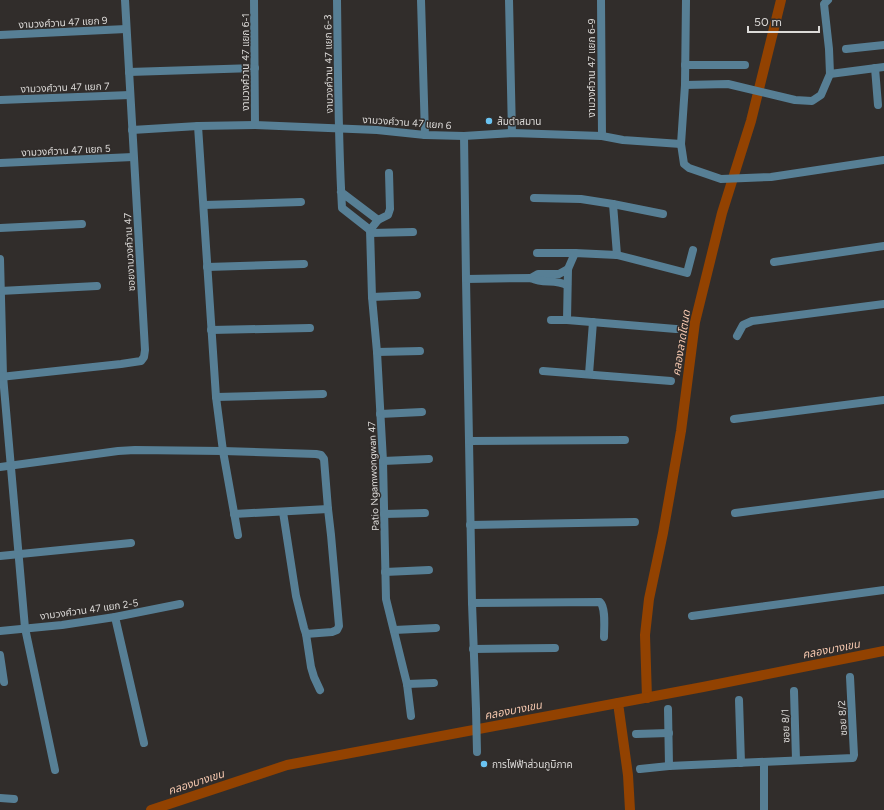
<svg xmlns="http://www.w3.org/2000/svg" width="884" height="810" font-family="Figtree,'Noto Sans Thai',sans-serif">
<rect width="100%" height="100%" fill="#312d2b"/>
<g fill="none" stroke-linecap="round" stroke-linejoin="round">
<g stroke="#924201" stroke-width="10">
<path d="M647,698L645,635L649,599L663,533L681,431L695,322L722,213L751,121L781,0"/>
<path d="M618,703L628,775L630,810"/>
<path d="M151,810L287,765L703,687L884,651"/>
</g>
<g stroke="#577f95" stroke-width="8">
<path d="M254,0L255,125"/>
<path d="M337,0C338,69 338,139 342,208L370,230L378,220L341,192"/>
<path d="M421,0L425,135"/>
<path d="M509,0L512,133"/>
<path d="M601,0L602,136"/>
<path d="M686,0L685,85L681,144L684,164L689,168L721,179L771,177L884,160"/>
<path d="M828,0L824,4L829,49L830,74"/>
<path d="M0,35L126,29"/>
<path d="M846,49L884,45"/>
<path d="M685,65H745"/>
<path d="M875,68L878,105"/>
<path d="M129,72L255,68"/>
<path d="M685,85L728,84L795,100L812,101L821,95L830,74L884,67"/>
<path d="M0,100L130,95"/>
<path d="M198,126L216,397L223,451L238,535"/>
<path d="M132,130L198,126L255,125L377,130L425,135L464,136L512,133L602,136L623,140L681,144"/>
<path d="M464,136L466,279L472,603L476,709L477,752"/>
<path d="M0,163L133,157"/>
<path d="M534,198L581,199L613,204L663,214"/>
<path d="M613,204L617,255"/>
<path d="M204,205L301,202"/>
<path d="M378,220L388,215L390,209L389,173"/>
<path d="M0,228L82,224"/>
<path d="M370,230L372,297L377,352L383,461L386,599L407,684L411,716"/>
<path d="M371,233L413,232"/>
<path d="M537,253H575"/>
<path d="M0,259L3,376L25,628L55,770"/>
<path d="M774,262L884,246"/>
<path d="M207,267L304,264"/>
<path d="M531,278L538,274H559L568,269"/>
<path d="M466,279L531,278C544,284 554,279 567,285"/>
<path d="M0,291L97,286"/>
<path d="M372,297L417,295"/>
<path d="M551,320H567"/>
<path d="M676,329L567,320L568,269L575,253L617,255L687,273L693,250"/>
<path d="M211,330L310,328"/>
<path d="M737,336L743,325L752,321L884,304"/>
<path d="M377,352L420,351"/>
<path d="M543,371L671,381"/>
<path d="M589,374L593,322"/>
<path d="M216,397L323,394"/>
<path d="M380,414L422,412"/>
<path d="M734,419L884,400"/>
<path d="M469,441L625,440"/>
<path d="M383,461L429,459"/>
<path d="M0,467L118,451L135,450L223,451L316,454L321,455L324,459L328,509L331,535L339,626L337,630L332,632L306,634"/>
<path d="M283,512L296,596L304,628L306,634L311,667L314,677L320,690"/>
<path d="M735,513L884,494"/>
<path d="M234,514L328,509"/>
<path d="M384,514L425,513"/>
<path d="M470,525L635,522"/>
<path d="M0,556L131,543"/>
<path d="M385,572L429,570"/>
<path d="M472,603L600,602C606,608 604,627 604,637"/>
<path d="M692,616L884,590"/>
<path d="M115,617L144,743"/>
<path d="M394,630L436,628"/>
<path d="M0,631L62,625L115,617L180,604"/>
<path d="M473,649L555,648"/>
<path d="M0,655L4,682"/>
<path d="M407,684L434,683"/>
<path d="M794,691L796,760"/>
<path d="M739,700L741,763"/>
<path d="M668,709L669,766"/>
<path d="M636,734L669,733"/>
<path d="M764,762V810"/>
<path d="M640,769L669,766L853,758L854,755L850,677"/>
<path d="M0,798L14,799"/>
</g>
<path stroke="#577f95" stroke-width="8" d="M0,377L121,364L141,361L144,357L145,350L125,0"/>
</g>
<g fill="#6ac3f1" stroke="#312d2b" stroke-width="1.5">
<circle cx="489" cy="121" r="4"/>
<circle cx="484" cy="764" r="4"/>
</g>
<g text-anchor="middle" stroke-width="3" stroke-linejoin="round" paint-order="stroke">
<g font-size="10" fill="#dcdad8" stroke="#312d2b">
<text transform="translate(63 22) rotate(-3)" y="4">งามวงศ์วาน 47 แยก 9</text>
<text transform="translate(245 62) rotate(-90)" y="4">งามวงศ์วาน 47 แยก 6-1</text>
<text transform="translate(328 64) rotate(-91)" y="4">งามวงศ์วาน 47 แยก 6-3</text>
<text transform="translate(591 68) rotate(-90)" y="4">งามวงศ์วาน 47 แยก 6-9</text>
<text transform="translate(65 87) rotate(-2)" y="4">งามวงศ์วาน 47 แยก 7</text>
<text transform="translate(407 122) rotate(4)" y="4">งามวงศ์วาน 47 แยก 6</text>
<text transform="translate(66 150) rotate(-3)" y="4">งามวงศ์วาน 47 แยก 5</text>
<text transform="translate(129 252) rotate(-93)" y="4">ซอยงามวงศ์วาน 47</text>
<text transform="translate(373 476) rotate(-92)" y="4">Patio Ngamwongwan 47</text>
<text transform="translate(89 609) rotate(-8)" y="4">งามวงศ์วาน 47 แยก 2-5</text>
<text transform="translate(842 718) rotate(-93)" y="4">ซอย 8/2</text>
<text transform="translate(785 726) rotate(-92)" y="4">ซอย 8/1</text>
</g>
<g font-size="10" fill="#dcdad8" stroke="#312d2b" text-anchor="start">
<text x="497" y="125">ส้มตำสมาน</text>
<text x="492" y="768">การไฟฟ้าส่วนภูมิภาค</text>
</g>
<g font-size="11" font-style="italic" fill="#f7c9b0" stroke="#312d2b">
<text transform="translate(681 343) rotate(-81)" y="4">คลองลาดโตนด</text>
<text transform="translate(831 649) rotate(-11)" y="4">คลองบางเขน</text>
<text transform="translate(513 710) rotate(-11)" y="4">คลองบางเขน</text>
<text transform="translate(196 782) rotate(-18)" y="4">คลองบางเขน</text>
</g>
</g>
<path d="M748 26v6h71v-6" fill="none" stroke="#dcdad8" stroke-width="2"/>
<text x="754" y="26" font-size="12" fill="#dcdad8" stroke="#312d2b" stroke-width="3" paint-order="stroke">50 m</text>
</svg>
